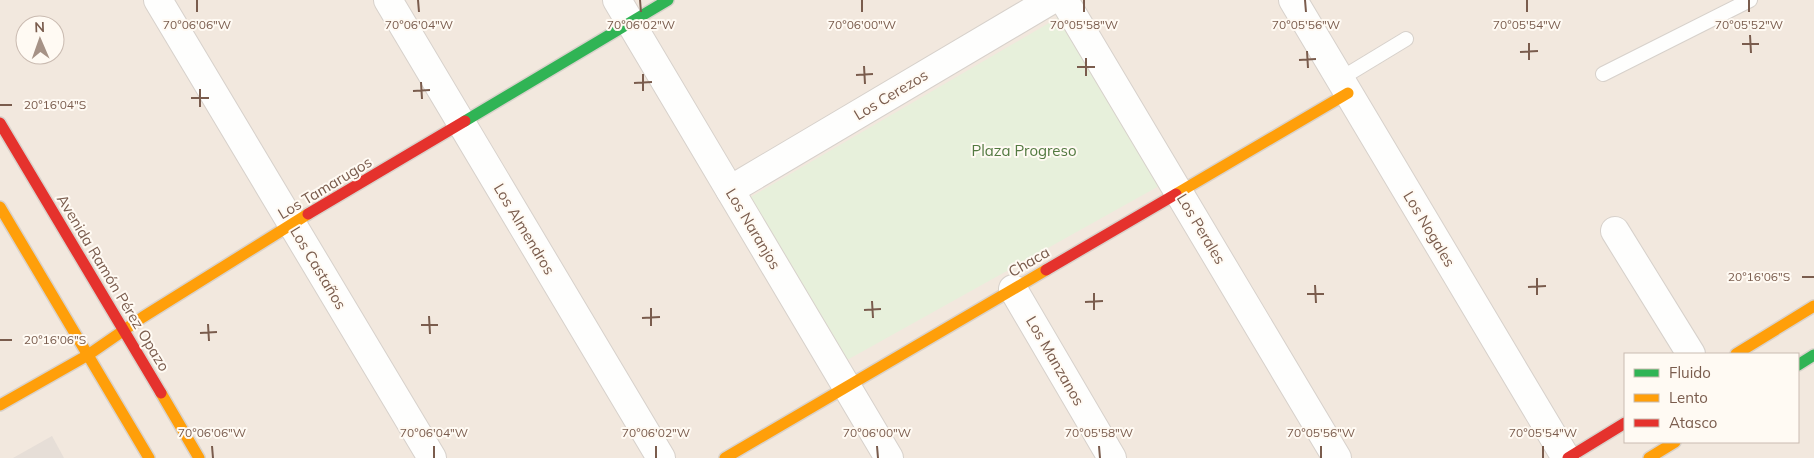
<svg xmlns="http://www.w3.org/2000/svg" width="1814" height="458" font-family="Mulish,sans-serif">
<rect width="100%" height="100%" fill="#f9f5f0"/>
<path fill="#f2e8de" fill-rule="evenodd" d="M0,0H1814V458H0ZM25,25H55V55H25ZM1625,354H1798V442H1625Z"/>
<path fill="#e7f0db" d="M1061,16L1159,186L840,364L744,201Z"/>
<path fill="#e6ded7" d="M52,436L64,458H13Z"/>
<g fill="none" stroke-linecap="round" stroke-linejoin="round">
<defs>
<g id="lane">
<path d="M1603,74L1750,0"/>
<path d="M1340,79L1406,39"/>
</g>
<g id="street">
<path d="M158,0L432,458"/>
<path d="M388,0L661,458"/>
<path d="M617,0L889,458"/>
<path d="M1064,0L1337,458"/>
<path d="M1293,0L1566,458"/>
<path d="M730,190L1051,0"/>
<path d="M1615,231L1691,354"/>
<path d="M1013,289L1112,458"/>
</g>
<g id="fast">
<path d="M465,121L668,0"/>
<path d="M1798,365L1814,355"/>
</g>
<g id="slow">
<path d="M1176,194L1348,93"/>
<path d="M0,207L149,458"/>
<path d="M1736,354L1814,306"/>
<path d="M161,393L199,458"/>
<path d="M0,405L88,355L143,317L308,214"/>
<path d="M725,458L1046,270"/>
<path d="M1649,458L1675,442"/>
</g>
<g id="jam">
<path d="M0,123L161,393"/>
<path d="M308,214L465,121"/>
<path d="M1046,270L1176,194"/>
<path d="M1568,458L1625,423"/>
</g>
</defs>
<use href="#lane" stroke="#d7d1cb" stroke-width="16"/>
<use href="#street" stroke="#d7d1cb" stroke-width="30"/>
<use href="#fast" stroke="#d9d2cb" stroke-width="14"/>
<use href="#slow" stroke="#d9d2cb" stroke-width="14"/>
<use href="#jam" stroke="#d9d2cb" stroke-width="14"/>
<use href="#lane" stroke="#fefefd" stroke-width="14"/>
<use href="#street" stroke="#fefefd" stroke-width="28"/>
<use href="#fast" stroke="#30b455" stroke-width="11"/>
<use href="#slow" stroke="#ff9f0a" stroke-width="11"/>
<use href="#jam" stroke="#e5322d" stroke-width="11"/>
</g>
<path fill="none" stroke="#7a5c4d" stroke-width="2" d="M197,0V12M418,0L419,12M640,0L641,12M862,0V12M1084,0V12M1305,0L1306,12M1527,0V12M1749,0V12M1750,35L1751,53M1529,43V60M1742,44H1759M1307,51L1308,68M1520,52L1538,51M1086,58V76M1299,60L1316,59M864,66L865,84M1077,67H1095M643,74V91M856,75L873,74M421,82L422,99M634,83L652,82M200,89V107M413,91L430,90M191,98H209M0,105H12M1802,277H1814M1537,278V295M1315,285L1316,303M1528,287L1546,286M1094,293V310M1307,294H1324M872,301L873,318M1085,302L1103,301M651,308V326M864,310L881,309M429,316L430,334M642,318L660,317M208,324L209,341M421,325H438M200,333L217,332M0,340H12M212,446L213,458M434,446V458M656,446V458M877,446L878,458M1099,446L1100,458M1321,446V458M1543,446V458"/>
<g text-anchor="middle" stroke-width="4" stroke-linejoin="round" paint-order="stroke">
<g font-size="15" fill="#7a5c4d" stroke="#fffaf3">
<text transform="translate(891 95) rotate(-31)" y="5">Los Cerezos</text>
<text transform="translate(325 188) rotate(-31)" y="5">Los Tamarugos</text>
<text transform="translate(524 229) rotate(59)" y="5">Los Almendros</text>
<text transform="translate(753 229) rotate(59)" y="5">Los Naranjos</text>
<text transform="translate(1201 229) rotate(59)" y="5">Los Perales</text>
<text transform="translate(1429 229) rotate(59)" y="5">Los Nogales</text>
<text transform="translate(1029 262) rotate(-30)" y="5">Chaca</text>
<text transform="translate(318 268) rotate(59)" y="5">Los Castaños</text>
<text transform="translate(113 283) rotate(59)" y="5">Avenida Ramón Pérez Opazo</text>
<text transform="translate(1055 361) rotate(60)" y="5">Los Manzanos</text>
</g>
<g font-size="15" fill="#537a41" stroke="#fffaf3">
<text x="1024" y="156">Plaza Progreso</text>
</g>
</g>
<g font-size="12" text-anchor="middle" fill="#7a5c4d" stroke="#fffaf3" stroke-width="4" stroke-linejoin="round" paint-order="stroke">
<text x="197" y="29">70°06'06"W</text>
<text x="419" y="29">70°06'04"W</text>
<text x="641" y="29">70°06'02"W</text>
<text x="862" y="29">70°06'00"W</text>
<text x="1084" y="29">70°05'58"W</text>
<text x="1306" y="29">70°05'56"W</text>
<text x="1527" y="29">70°05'54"W</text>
<text x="1749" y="29">70°05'52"W</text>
<text x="55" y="109">20°16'04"S</text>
<text x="1759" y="281">20°16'06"S</text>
<text x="55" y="344">20°16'06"S</text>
<text x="212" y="437">70°06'06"W</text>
<text x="434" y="437">70°06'04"W</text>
<text x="656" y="437">70°06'02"W</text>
<text x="877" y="437">70°06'00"W</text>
<text x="1099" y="437">70°05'58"W</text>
<text x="1321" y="437">70°05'56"W</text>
<text x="1543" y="437">70°05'54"W</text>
</g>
<rect x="1624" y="353" width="175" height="90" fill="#fffaf3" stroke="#cabbb1"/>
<rect x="1634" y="369" width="25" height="8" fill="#30b455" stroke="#cabbb1"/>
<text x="1669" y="378" font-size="15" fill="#7a5c4d">Fluido</text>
<rect x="1634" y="394" width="25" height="8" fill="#ff9f0a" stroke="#cabbb1"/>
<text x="1669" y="403" font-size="15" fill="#7a5c4d">Lento</text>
<rect x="1634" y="419" width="25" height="8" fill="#e5322d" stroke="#cabbb1"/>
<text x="1669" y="428" font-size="15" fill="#7a5c4d">Atasco</text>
<g transform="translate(40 40) rotate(358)"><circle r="24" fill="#fffaf3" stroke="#cabbb1"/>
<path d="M0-4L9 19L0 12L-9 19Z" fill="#a69286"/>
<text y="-8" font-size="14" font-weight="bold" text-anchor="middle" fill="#7a5c4d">N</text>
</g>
</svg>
